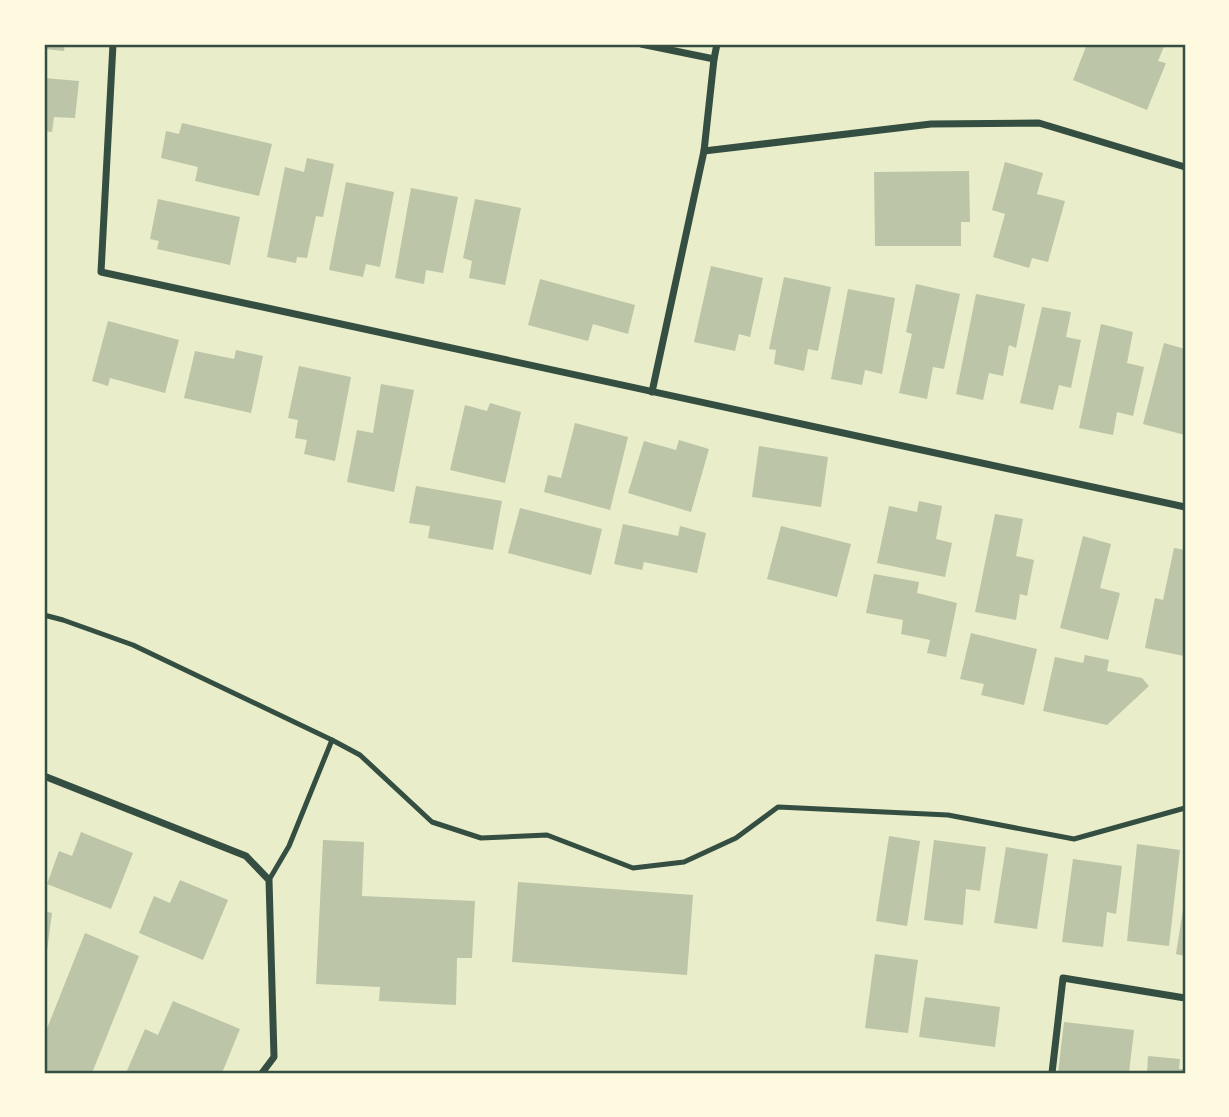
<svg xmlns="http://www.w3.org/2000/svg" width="1229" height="1117" font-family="Jost,sans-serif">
<rect width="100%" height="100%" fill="#e9edc9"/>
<g fill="#bcc5a7">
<path d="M44,44H65L64,51L44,49Z"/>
<path d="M1087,44H1165L1158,61L1166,63L1147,110L1073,80Z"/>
<path d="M44,78L79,81L75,118L54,117L52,132L44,131Z"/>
<path d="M182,123L272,144L259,196L195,181L198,167L161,158L166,131L179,134Z"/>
<path d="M307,158L334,164L323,217L316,216L307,258L297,257L296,263L267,257L285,167L304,172Z"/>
<path d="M1005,162L1043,173L1037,194L1065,201L1048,262L1032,258L1029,268L993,257L1005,214L992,210Z"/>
<path d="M969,171L970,222H961V246H875L874,172Z"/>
<path d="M346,182L394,192L380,267L366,264L363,277L329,270Z"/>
<path d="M411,188L458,197L443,273L426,270L424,284L395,278Z"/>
<path d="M158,199L240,217L230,265L157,249L159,241L150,239Z"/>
<path d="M475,199L521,208L505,285L469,278L472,261L463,258Z"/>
<path d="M711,266L763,278L750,337L739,334L735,351L694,342Z"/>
<path d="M784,277L831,287L818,351L808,349L804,371L774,364L776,350L769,349Z"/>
<path d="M540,279L635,305L628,334L593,324L588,341L528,325Z"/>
<path d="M916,284L960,294L944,369L933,367L927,399L899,393L912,334L906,332Z"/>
<path d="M848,289L895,298L882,374L865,370L862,385L831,379Z"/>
<path d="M976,294L1025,304L1016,348L1009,345L1003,376L989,373L983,400L956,394Z"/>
<path d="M1042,307L1071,312L1066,337L1081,340L1071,388L1059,385L1053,410L1020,403Z"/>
<path d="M108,321L179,340L165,393L110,378L108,386L92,381Z"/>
<path d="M1101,324L1133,332L1127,363L1144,367L1133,416L1117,412L1113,435L1079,428Z"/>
<path d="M1164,343L1185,349V435L1143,424Z"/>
<path d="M236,350L263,356L251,413L184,398L195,351L234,359Z"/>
<path d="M299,366L351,377L335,461L304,454L307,440L295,438L298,420L288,418Z"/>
<path d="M381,384L414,390L394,492L347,482L357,430L373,433Z"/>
<path d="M490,403L521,412L505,483L450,470L465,405L487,411Z"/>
<path d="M575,423L628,437L610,510L544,492L548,475L561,478Z"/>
<path d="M679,440L709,449L691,512L628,493L644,441L676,450Z"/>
<path d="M759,446L828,457L821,507L752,497Z"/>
<path d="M416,486L502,501L493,550L428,538L430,526L409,523Z"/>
<path d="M919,501L942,506L936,539L952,543L945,577L877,563L889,506L917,512Z"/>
<path d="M520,508L602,529L591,575L508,553Z"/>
<path d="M995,514L1023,519L1016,556L1034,560L1027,596L1020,594L1016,620L975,612Z"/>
<path d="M623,524L678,536L680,526L706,533L697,573L644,562L642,570L614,564Z"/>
<path d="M781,526L851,544L837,597L767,579Z"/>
<path d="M1083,536L1111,544L1100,588L1120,593L1108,640L1060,628Z"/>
<path d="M1174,548L1185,550V649L1184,656L1145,648L1155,598L1163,600Z"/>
<path d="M874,574L919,582L917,593L957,603L946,657L927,653L930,640L901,634L903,620L866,613Z"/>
<path d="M971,633L1037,649L1024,705L981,695L984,684L960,679Z"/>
<path d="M1085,655L1109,660L1107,671L1142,678L1149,686L1107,725L1043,711L1055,657L1083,663Z"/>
<path d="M81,832L133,853L111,909L47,884L59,851L72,856Z"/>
<path d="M889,836L920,841L907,926L876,921Z"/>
<path d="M323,840L364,842L362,896L475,901L472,958H457L456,1005L379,1001L380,987L316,984Z"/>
<path d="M934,840L986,847L980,891L966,889L963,925L924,920Z"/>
<path d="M1137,844L1180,850L1169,946L1127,941Z"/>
<path d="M1006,847L1048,854L1037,929L994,923Z"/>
<path d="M1073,859L1122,866L1116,914L1107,912L1103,947L1062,942Z"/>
<path d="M180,880L228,900L203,960L139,933L154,896L170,903Z"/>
<path d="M518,882L693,895L687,975L512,962Z"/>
<path d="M1184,903H1185V956L1176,954Z"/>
<path d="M44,911L52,913L47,951L44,950Z"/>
<path d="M85,933L139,956L92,1073H44V1036Z"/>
<path d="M875,954L918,960L908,1033L865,1028Z"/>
<path d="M925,997L1000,1007L995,1047L919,1037Z"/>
<path d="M173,1001L240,1029L222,1073H126L145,1029L158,1035Z"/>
<path d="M1064,1022L1134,1030L1129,1073H1058Z"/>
<path d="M1148,1056L1180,1059L1179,1069H1185V1073H1147Z"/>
</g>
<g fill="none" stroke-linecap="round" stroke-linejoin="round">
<g stroke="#344e41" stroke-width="5">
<path d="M44,615L63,620L133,645L332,740L289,846L269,880"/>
<path d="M332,740L360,755L432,822L481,838L547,835L633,868L684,862L736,838L778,807L948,815L1074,839L1185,808"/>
</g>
<g stroke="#344e41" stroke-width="7">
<path d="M113,44L101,272L1185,507"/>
<path d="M641,44L714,59"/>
<path d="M704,151L931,124L1039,123L1185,167"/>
<path d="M652,392L704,151L714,59L717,44"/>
<path d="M44,776L246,856L269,880L274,1057L262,1073"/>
<path d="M1052,1073L1063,978L1185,998"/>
</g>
</g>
<rect width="1229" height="1117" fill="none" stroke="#fefae0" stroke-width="91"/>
<rect x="46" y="46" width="1138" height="1026" fill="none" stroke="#344e41" stroke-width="2.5"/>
</svg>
